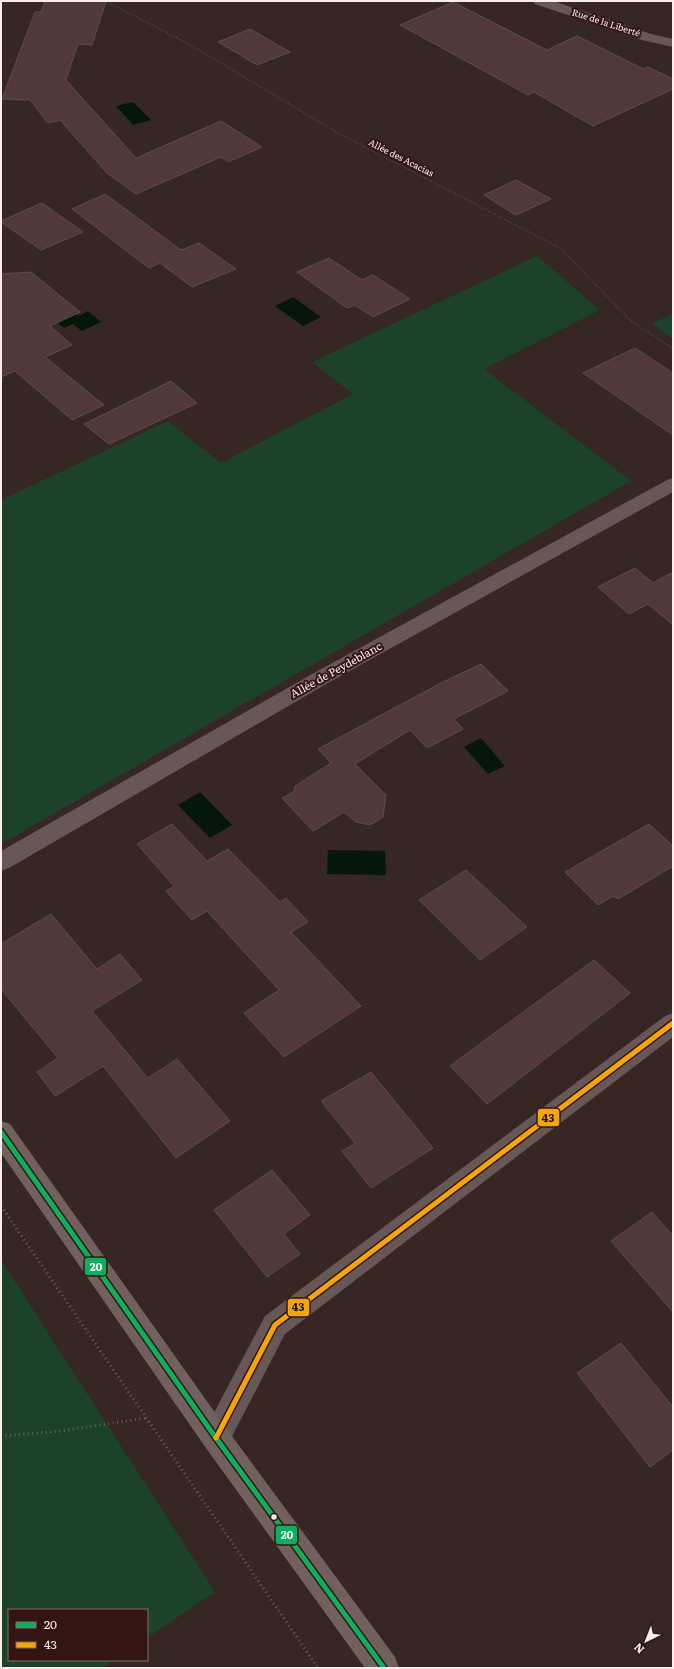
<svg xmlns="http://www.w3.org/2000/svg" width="674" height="1669" font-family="Literata,serif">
<rect width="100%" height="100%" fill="#362624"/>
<g fill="#1d422a">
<path d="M537,256L600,310L484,369L631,481L1,844V500L168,421L221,463L353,394L312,362Z"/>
<path d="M673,313V338L652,324Z"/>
<path d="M1,1260L215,1592L147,1638V1610H9V1660H114L102,1668H1Z"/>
</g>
<g fill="#05170a">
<path d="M133,102L151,120L133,125L116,106Z"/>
<path d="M293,297L321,317L303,326L275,306Z"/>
<path d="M68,306L78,316L88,311L101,322L82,331L73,324L64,328L49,316Z"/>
<path d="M481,738L505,766L488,774L464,747Z"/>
<path d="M200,792L232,825L210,838L178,805Z"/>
<path d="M328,850L385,851L386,875L327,874Z"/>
</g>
<g fill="#503937" stroke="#5c4e4c">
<path d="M45,1H106L92,45L78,44L66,80L136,158L221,121L262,147L228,162L221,157L136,194L107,173L60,120L48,123L30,100L2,99L35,12H41Z"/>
<path d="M453,2L547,50L577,36L643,69L648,67L673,79V89L593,126L534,92L528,95L400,25Z"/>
<path d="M250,29L290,52L257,65L218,42Z"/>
<path d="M516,180L551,199L516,215L484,195Z"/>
<path d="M105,194L181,250L199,243L236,269L192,287L160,263L149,268L72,209Z"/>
<path d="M42,203L83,232L41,250L1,222V221Z"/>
<path d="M329,258L362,280L373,275L410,299L373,317L355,305L347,308L297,272Z"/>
<path d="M31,272L80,312L50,326L72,345L45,357L104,405L72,420L15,371L1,377V274Z"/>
<path d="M635,348L673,373V435L583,373Z"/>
<path d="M171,381L197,403L109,444L84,424Z"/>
<path d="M635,568L653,583L673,572V625L648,604L629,614L598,587Z"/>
<path d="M481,664L508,691L454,719L463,729L427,748L410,730L355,764L386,795L383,817L370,825L356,822L344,812L313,831L282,798L294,792L295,786L331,763L318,749L441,683Z"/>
<path d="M172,824L207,861L228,849L280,902L286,898L308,922L291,932L361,1006L284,1057L244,1013L279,990L207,911L192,920L166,891L174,886L137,844Z"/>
<path d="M649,824L673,846V866L618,899L613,896L598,905L565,872Z"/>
<path d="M466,870L527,927L480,960L419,900Z"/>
<path d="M51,914L97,969L120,954L142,980L92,1011L148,1078L177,1059L230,1121L176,1158L103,1066L55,1096L37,1072L58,1058L1,989V944Z"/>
<path d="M594,960L630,993L487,1104L450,1066Z"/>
<path d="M371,1072L433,1148L371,1188L342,1151L355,1143L321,1101Z"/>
<path d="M272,1170L310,1215L284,1234L300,1254L267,1277L214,1210Z"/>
<path d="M652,1212L673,1236V1312L611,1241Z"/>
<path d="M621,1343L673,1407V1450L650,1467L577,1373Z"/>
</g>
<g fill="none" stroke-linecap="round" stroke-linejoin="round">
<path stroke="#6b5f5e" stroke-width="1.5" stroke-dasharray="0.5 2" stroke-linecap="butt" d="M105,1L187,43L338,133L560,248L630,320L673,349"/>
<g stroke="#6b5f5e" stroke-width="3" stroke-dasharray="1 3.5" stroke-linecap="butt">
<path d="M1,1206L318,1668"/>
<path d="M1,1436L61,1431L146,1418"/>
</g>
<g fill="#675857" fill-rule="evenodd">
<path d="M533,1H553L651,34L673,39V47L642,40L535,4Z"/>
<path d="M673,478V492L328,683L9,868L1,871V851L314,673L667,480Z"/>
<path d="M673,1013V1037L285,1334L226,1448L216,1452L206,1448L202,1438L206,1428L265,1316L665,1016Z"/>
</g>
<path fill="#72605e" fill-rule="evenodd" d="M1,1121L10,1124L226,1428L395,1657L399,1668H365L206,1448L1,1153Z"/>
<defs>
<path id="bus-1" d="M1,1132L216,1438L384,1668"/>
<path id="bus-2" d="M216,1438L275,1325L673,1023"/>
</defs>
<use href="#bus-1" stroke="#331614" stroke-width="8"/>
<use href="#bus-2" stroke="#331614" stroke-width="8"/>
<use href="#bus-1" stroke="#0daf5c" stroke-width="5"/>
<use href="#bus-2" stroke="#f7a600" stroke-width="5"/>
</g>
<circle fill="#fdecea" stroke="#331614" stroke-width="1.5" cx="274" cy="1517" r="3.5"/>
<g text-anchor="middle" stroke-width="4" stroke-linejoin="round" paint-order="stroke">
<g font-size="9" fill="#fdecea" stroke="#331614">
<text transform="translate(606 23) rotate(18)" y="3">Rue de la Liberté</text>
<text transform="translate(401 158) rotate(27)" y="3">Allée des Acacias</text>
</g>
<g font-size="11" fill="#fdecea" stroke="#331614">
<text transform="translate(336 670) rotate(-29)" y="4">Allée de Peydeblanc</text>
</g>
</g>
<g stroke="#331614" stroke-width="1.5">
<rect x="537" y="1108" width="23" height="19" rx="4" fill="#f7a600"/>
<rect x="84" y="1257" width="23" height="19" rx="4" fill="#0daf5c"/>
<rect x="287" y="1298" width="23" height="19" rx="4" fill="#f7a600"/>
<rect x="275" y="1525" width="23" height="20" rx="4" fill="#0daf5c"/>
</g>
<g font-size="11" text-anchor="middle" font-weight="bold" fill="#fff">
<text x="96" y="1271">20</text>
<text x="287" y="1539">20</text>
</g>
<g font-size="11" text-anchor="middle" font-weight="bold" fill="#111">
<text x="548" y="1122">43</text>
<text x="298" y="1311">43</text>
</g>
<rect width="674" height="1669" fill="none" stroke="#fdecea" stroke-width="4"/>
<rect x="8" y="1609" width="140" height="52" fill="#331614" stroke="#846c6a"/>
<rect x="16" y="1622" width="20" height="6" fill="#0daf5c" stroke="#846c6a"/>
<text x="44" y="1629" font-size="12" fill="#fdecea">20</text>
<rect x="16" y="1642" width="20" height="6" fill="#f7a600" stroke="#846c6a"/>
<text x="44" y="1649" font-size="12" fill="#fdecea">43</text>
<g transform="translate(646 1641) rotate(223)" stroke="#331614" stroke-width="3" paint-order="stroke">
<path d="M0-3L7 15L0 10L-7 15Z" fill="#fdecea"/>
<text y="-6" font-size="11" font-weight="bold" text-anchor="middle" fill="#fdecea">N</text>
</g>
</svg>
